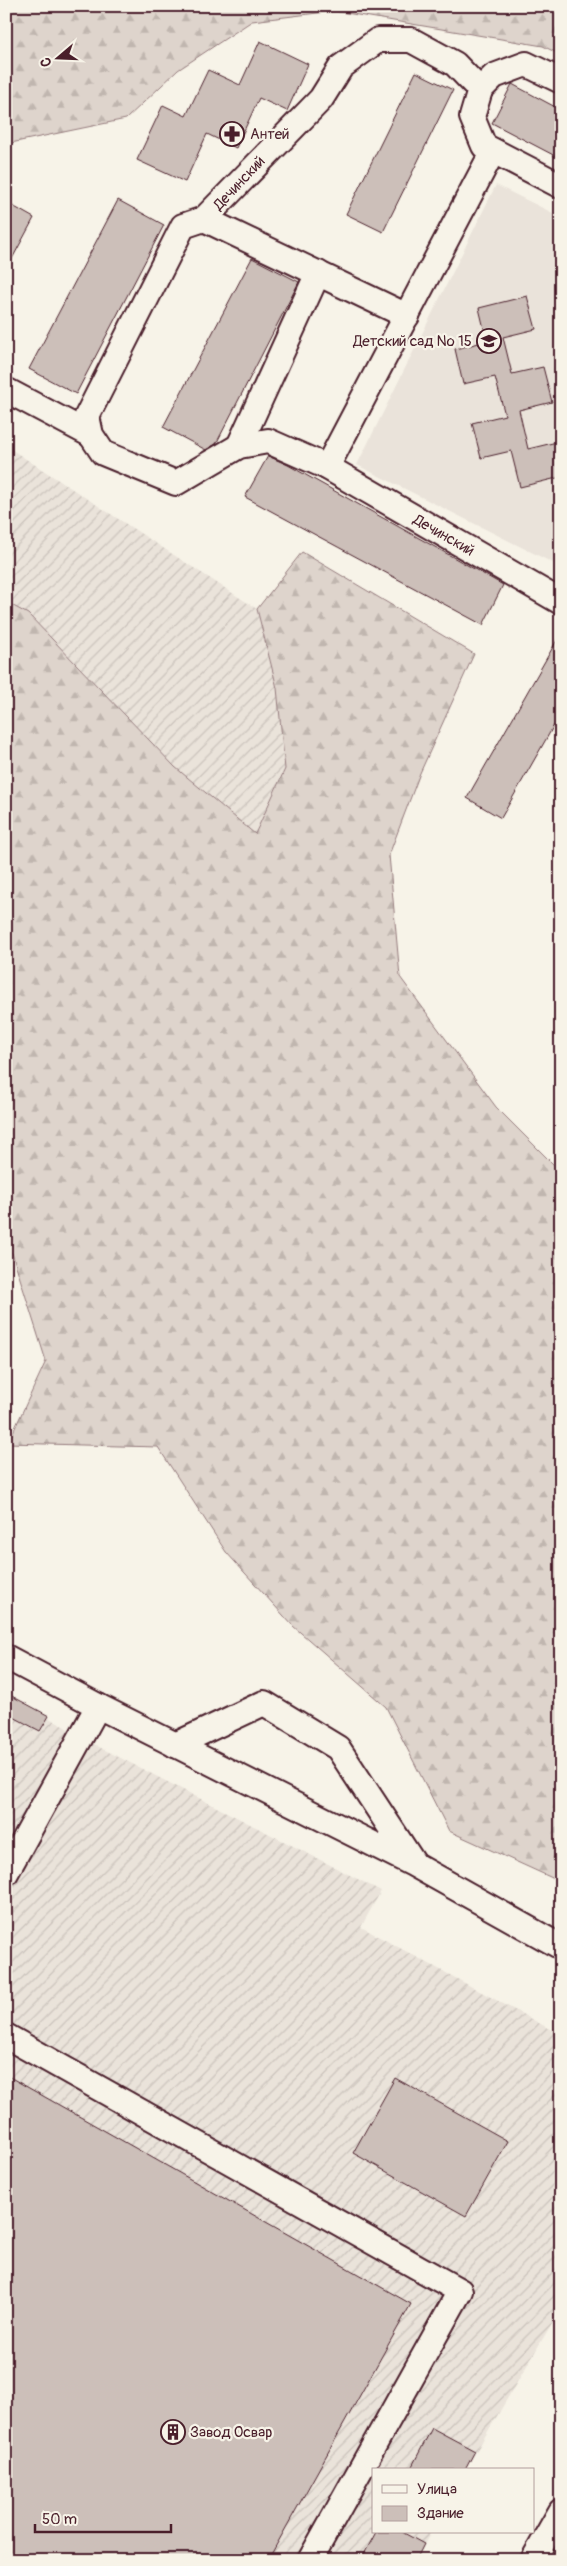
<svg xmlns="http://www.w3.org/2000/svg" width="567" height="2566" font-family="Pangolin,sans-serif">
<defs>
<pattern id="industrial-furrows" width="10" height="10" patternUnits="userSpaceOnUse" patternTransform="scale(1.25)"><rect width="10" height="10" fill="#eae3da"/><path d="M-1 1l2-2M0 10L10 0M9 11l2-2" fill="none" stroke="#cac2bb"/></pattern>
<pattern id="forest-firs" width="22" height="20" patternUnits="userSpaceOnUse" patternTransform="scale(1.25)"><rect width="22" height="20" fill="#ded4cc"/><path d="M5 1l3.5 6h-7zM16 11l3.5 6h-7z" fill="#c0b6af"/></pattern>
</defs>
<rect width="100%" height="100%" fill="#f7f3e8"/>
<filter id="ink" filterUnits="userSpaceOnUse"><feTurbulence type="fractalNoise" baseFrequency=".02" numOctaves="2"/><feDisplacementMap in="SourceGraphic" scale="10" xChannelSelector="R" yChannelSelector="G"/><feConvolveMatrix kernelMatrix="1 2 1 2 8 2 1 2 1" color-interpolation-filters="sRGB"/></filter>
<g filter="url(#ink)">
<path fill="#eae3da" d="M496,185L561,217V549L553,563L357,465Z"/>
<g fill="url(#industrial-furrows)" fill-rule="evenodd">
<path d="M6,446L257,609L277,688L285,769L255,834L175,767L28,614L6,602Z"/>
<path d="M6,1693L101,1748L381,1891L361,1927L561,2035V2308L465,2470H373V2532H431L416,2560H268L411,2304L6,2075ZM395,2078L507,2141L466,2216L353,2153Z"/>
</g>
<g fill="url(#forest-firs)" stroke="#947a7c">
<path d="M6,6H561V55L543,46L334,11L252,21L178,70L126,119L6,144Z"/>
<path d="M302,552L474,654L420,773L389,855L400,977L496,1107L561,1172V1882L449,1831L386,1707L293,1626L226,1552L158,1447L8,1443L46,1361L12,1253L6,1246V602L28,614L175,767L255,834L285,769L277,688L257,609Z"/>
</g>
<g fill="#ccbfb9" stroke="#4a1f2b">
<path d="M260,41L308,64L287,111L259,98L236,148L207,134L185,182L137,160L163,105L186,116L208,70L240,85Z"/>
<path d="M416,72L453,90L383,232L346,214Z"/>
<path d="M512,84L561,110V159L492,123Z"/>
<path d="M118,200L164,225L76,394L29,369Z"/>
<path d="M11,205L34,218L6,270V214Z"/>
<path d="M252,258L299,282L216,444L206,450L163,427Z"/>
<path d="M527,296L536,329L503,337L512,374L543,367L552,402L519,410L528,449L561,441V477L520,487L511,451L481,458L472,423L505,415L495,377L463,384L455,349L487,341L479,308Z"/>
<path d="M268,456L288,465L503,585L483,625L245,497Z"/>
<path d="M561,633V713L501,818L467,798Z"/>
<path d="M6,1693L49,1716L40,1731L6,1713Z"/>
<path d="M6,2075L411,2304L268,2560H6Z"/>
<path d="M395,2078L508,2141L466,2216L353,2153Z"/>
<path d="M432,2428L475,2451L465,2470H410Z"/>
<path d="M376,2532H402L424,2544L416,2560H361Z"/>
</g>
<g fill="none" stroke-linecap="round" stroke-linejoin="round">
<defs>
<g id="minor">
<path d="M561,81L526,64L494,76L480,90L472,117L484,146L561,186"/>
<path d="M204,219L321,99L341,67L378,40H411L455,64L480,90"/>
<path d="M407,316L204,219L183,226L87,416L91,435L103,453L176,483L239,446L268,441L327,467L561,602"/>
<path d="M6,390L91,435"/>
<path d="M239,446L318,273"/>
<path d="M327,467L493,151"/>
<path d="M6,1657L98,1706L413,1864L561,1947"/>
<path d="M175,1745L264,1703L338,1748L413,1862"/>
<path d="M6,1873L98,1706"/>
<path d="M6,2036L460,2291L310,2560"/>
<path d="M533,2560L561,2511"/>
</g>
</defs>
<use href="#minor" stroke="#4a1f2b" stroke-width="28"/>
<use href="#minor" stroke="#f7f3e8" stroke-width="24"/>
</g>
</g>
<defs>
<symbol id="pharmacy-ring" viewBox="-11 -11 22 22"><circle r="9.5" fill="#f7f3e8" stroke="#4a1f2b" stroke-width="1.5"/><path d="M-2-6h4v4h4v4h-4v4h-4v-4h-4v-4h4Z" fill="#4a1f2b"/></symbol>
<symbol id="school-ring" viewBox="-11 -11 22 22"><circle r="9.5" fill="#f7f3e8" stroke="#4a1f2b" stroke-width="1.5"/><path d="M0-5L7-2L0 1L-7-2ZM-4 1L0 2.5L4 1V4Q0 6-4 4Z" fill="#4a1f2b"/></symbol>
<symbol id="building-ring" viewBox="-11 -11 22 22"><circle r="9.5" fill="#f7f3e8" stroke="#4a1f2b" stroke-width="1.5"/><path d="M-4-6H4V6H1V3H-1V6H-4ZM-2.5-4.3h1.7v1.8h-1.7ZM.8-4.3h1.7v1.8H.8ZM-2.5-1h1.7V.8h-1.7ZM.8-1h1.7V.8H.8Z" fill="#4a1f2b"/></symbol>
</defs>
<g fill-rule="evenodd">
<use href="#pharmacy-ring" x="218" y="120" width="28" height="28"/>
<use href="#school-ring" x="475" y="327" width="28" height="28"/>
<use href="#building-ring" x="159" y="2418" width="28" height="28"/>
</g>
<g text-anchor="middle" stroke-width="4.5" stroke-linejoin="round" paint-order="stroke">
<g font-size="15" fill="#4a1f2b" stroke="#f7f3e8" text-anchor="start">
<text x="250" y="139">Антей</text>
<text x="472" y="346" text-anchor="end">Детский сад № 15</text>
<text x="190" y="2437">Завод Освар</text>
</g>
<g font-size="15" fill="#4a1f2b" stroke="#f7f3e8">
<text transform="translate(239 183) rotate(-47)" y="5">Дечинский</text>
<text transform="translate(444 535) rotate(30)" y="5">Дечинский</text>
</g>
</g>
<rect width="567" height="2566" fill="none" stroke="#f7f3e8" stroke-width="25"/>
<rect x="12" y="12" width="542" height="2541" fill="none" stroke="#4a1f2b" stroke-width="2" filter="url(#ink)"/>
<rect x="372" y="2468" width="162" height="65" fill="#f7f3e8" stroke="#b29e9c"/>
<rect x="382" y="2485" width="25" height="8" fill="#f7f3e8" stroke="#b29e9c"/>
<text x="417" y="2494" font-size="15" fill="#4a1f2b">Улица</text>
<rect x="382" y="2506" width="25" height="15" fill="#ccbfb9" stroke="#b29e9c"/>
<text x="417" y="2518" font-size="15" fill="#4a1f2b">Здание</text>
<g transform="translate(58 58) rotate(251)" stroke="#f7f3e8" stroke-width="4" paint-order="stroke">
<path d="M0-4L9 19L0 12L-9 19Z" fill="#4a1f2b"/>
<text y="-8" font-size="14" font-weight="bold" text-anchor="middle" fill="#4a1f2b">С</text>
</g>
<path d="M35 2524v8h136v-8" fill="none" stroke="#4a1f2b" stroke-width="2.5"/>
<text x="42" y="2524" font-size="15" fill="#4a1f2b" stroke="#f7f3e8" stroke-width="4" paint-order="stroke">50 m</text>
</svg>
